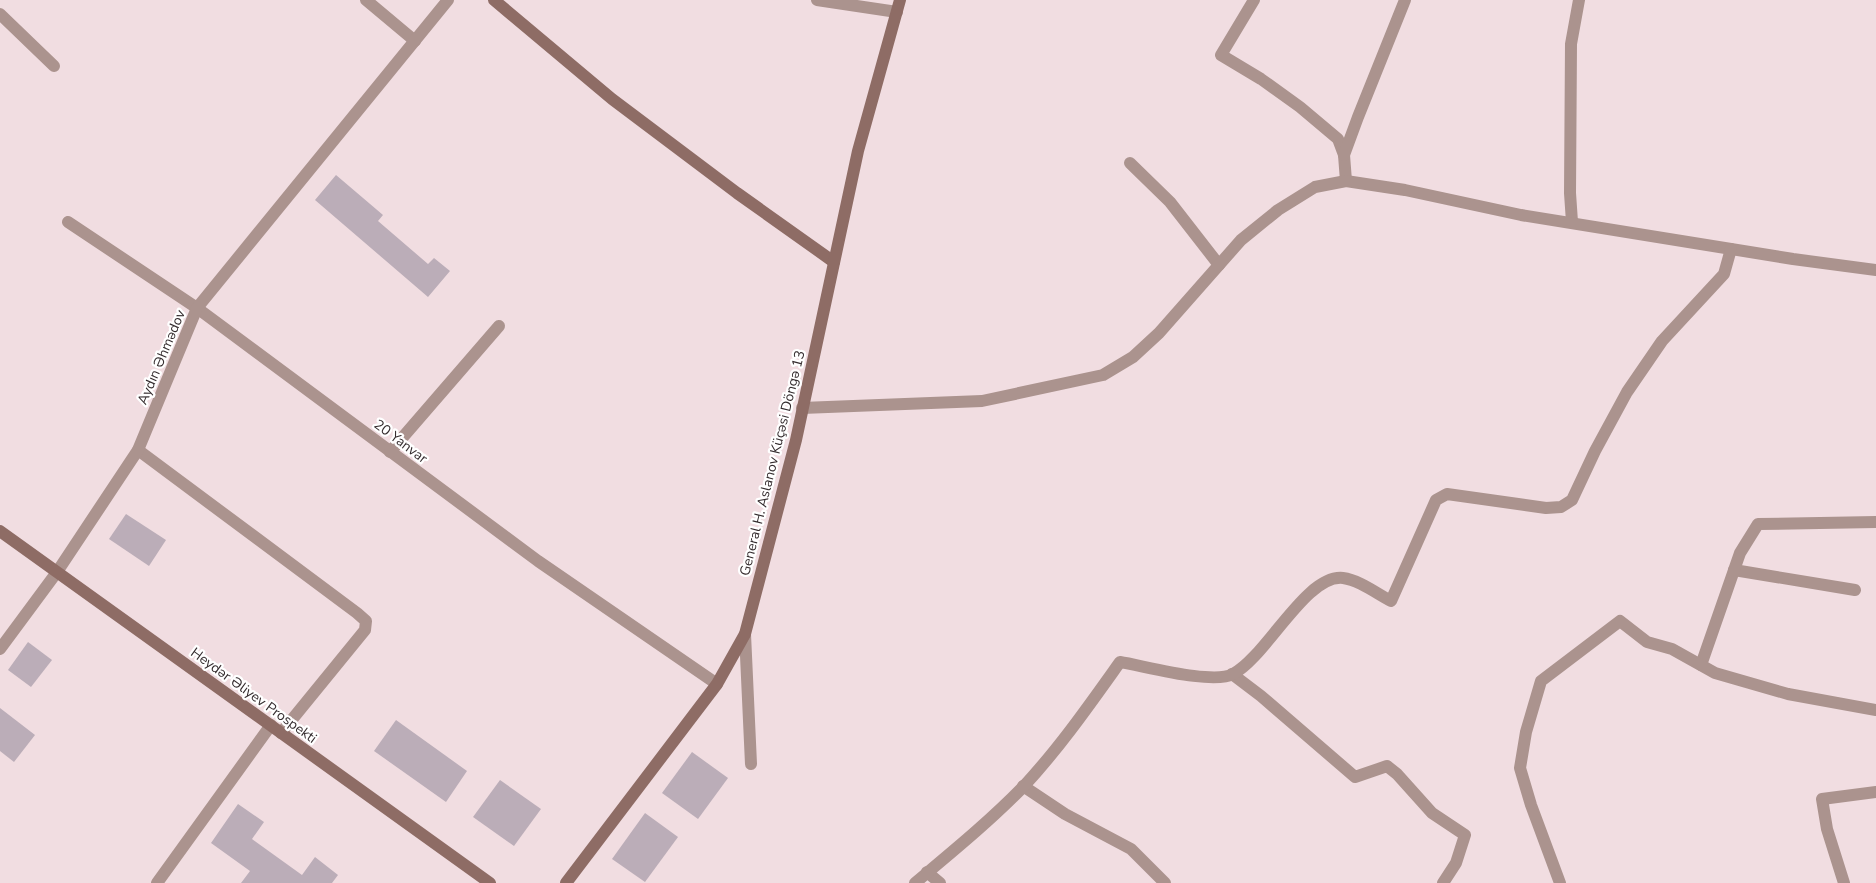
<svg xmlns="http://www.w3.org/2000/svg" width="1876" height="883" font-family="'Nunito Sans',sans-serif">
<rect width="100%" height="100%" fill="#f1dde1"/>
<g fill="#bbadb8">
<path d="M336,175L383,215L378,221L428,264L434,258L450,271L428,297L315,200Z"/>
<path d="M126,514L166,540L149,566L109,539Z"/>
<path d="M28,642L52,660L31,687L8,670Z"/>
<path d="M0,708L35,735L14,762L0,751Z"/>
<path d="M396,720L467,771L446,802L374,751Z"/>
<path d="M692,752L728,778L698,819L662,793Z"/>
<path d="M500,780L541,809L514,846L473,817Z"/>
<path d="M238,804L264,822L252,839L302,875L315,857L338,875L332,883H241L250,871L211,843Z"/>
<path d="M645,813L678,837L645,882L612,859Z"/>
</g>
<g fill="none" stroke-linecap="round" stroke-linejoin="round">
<g stroke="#ab938e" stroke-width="12">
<path d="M366,0L415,41"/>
<path d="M817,0L897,12"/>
<path d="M1254,0L1221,55L1261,79L1300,107L1338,139L1344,155L1346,181"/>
<path d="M0,14L54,66"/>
<path d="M1344,155L1358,117L1405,0"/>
<path d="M1130,163L1170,202L1219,265"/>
<path d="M68,222L197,308L538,561L717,684"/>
<path d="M1572,222L1570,193L1571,44L1579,0"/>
<path d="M802,408L982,401L1103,375L1133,357L1159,333L1241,240L1278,210L1315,187L1346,181L1405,190L1521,215L1793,259L1876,270"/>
<path d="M138,450L357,613L366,621L365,630L281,733"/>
<path d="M390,452L499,326"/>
<path d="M1734,570L1855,590"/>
<path d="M745,634L751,764"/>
<path d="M0,649L57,572L138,450L197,308L448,0"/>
<path d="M1701,665L1740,553L1758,524L1876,522"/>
<path d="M1232,674L1261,696L1355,777L1387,766L1397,774L1432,813L1465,835L1456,863L1443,883"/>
<path d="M1023,786L1065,814L1131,849L1165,883"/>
<path d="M927,872L940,883"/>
<path d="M157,883L271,725"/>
<path d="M915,883C952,852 990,821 1024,786C1060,747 1090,704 1120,662C1145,666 1213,685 1233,674C1267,656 1306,574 1343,578C1359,580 1376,593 1391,601L1436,500L1447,494L1546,508L1561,507L1572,500L1595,451L1627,392L1662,341L1724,274L1731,249"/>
<path d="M1560,883L1531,805L1520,768L1526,732L1541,681L1620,621L1647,642L1672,649L1715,673L1788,694L1876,710"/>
<path d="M1844,883L1827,829L1822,799L1876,792"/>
</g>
<g stroke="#8e6c65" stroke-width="12">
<path d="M494,0L612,99L737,193L834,262"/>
<path d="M0,531L490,883"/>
<path d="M566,883L717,684L745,634L796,440L858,151L900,0"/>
</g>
</g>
<g text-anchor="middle" stroke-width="4.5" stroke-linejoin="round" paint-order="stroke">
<g font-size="14" fill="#342c2e" stroke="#fff">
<text transform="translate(161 357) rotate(-67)" y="5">Aydın Əhmədov</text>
<text transform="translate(401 441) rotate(37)" y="5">20 Yanvar</text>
<text transform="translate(772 463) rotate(-76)" y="5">General H. Aslanov Küçəsi Döngə 13</text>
<text transform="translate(254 695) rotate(36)" y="5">Heydər Əliyev Prospekti</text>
</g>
</g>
</svg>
